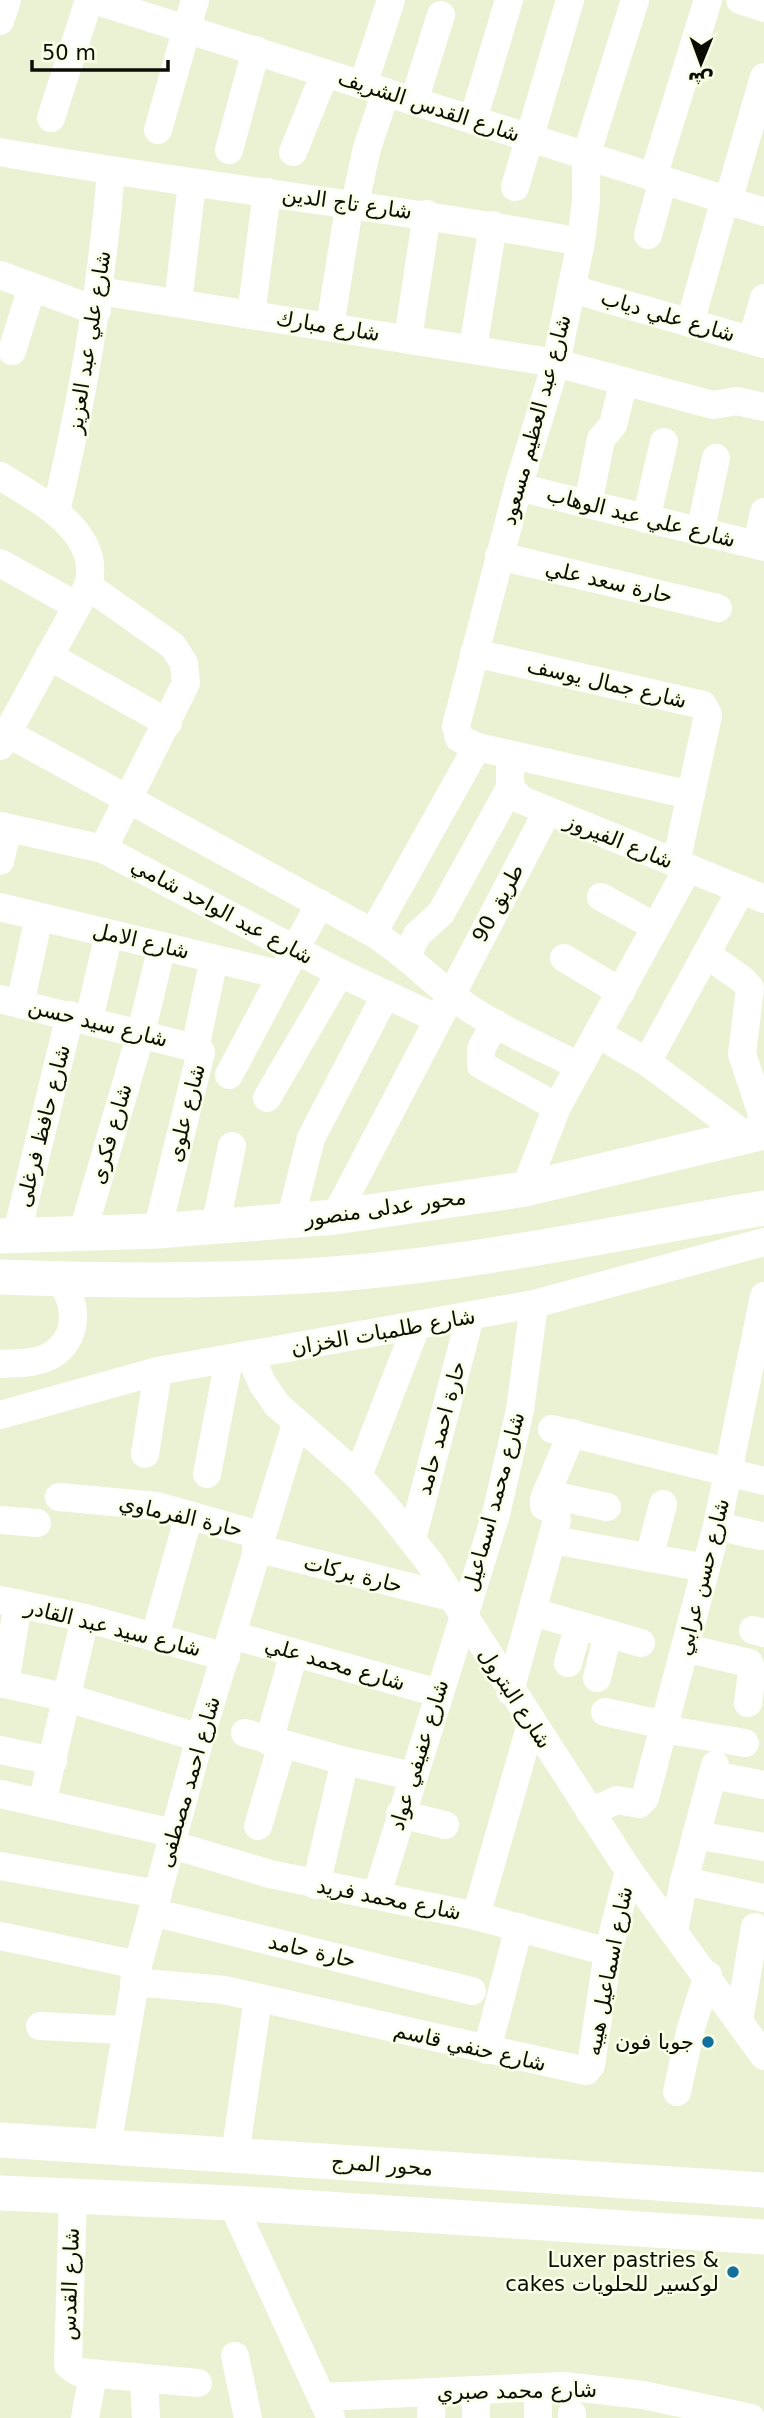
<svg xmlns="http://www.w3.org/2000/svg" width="764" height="2418" font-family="'DejaVu Sans','Noto Naskh Arabic',sans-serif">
<rect width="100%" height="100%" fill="#ebf2d3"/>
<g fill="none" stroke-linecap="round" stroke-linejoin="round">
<g stroke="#fff" stroke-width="28">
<path d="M94,0L764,212"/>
<path d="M635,0L586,156V200L581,242L556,363L518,487L456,726L459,738L477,747L691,795"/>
<path d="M740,0L764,8"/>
<path d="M0,21L7,0"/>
<path d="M363,85L391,0"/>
<path d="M414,101L441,15"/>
<path d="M51,118L89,0"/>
<path d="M473,120L509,0"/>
<path d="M158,130L195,0"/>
<path d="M229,150L256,50"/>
<path d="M0,152C193,186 388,206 581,242"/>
<path d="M293,152L325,73"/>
<path d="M653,177L708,0"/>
<path d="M515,187L570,0"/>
<path d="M728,201L764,77"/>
<path d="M355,203L367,148L386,92"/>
<path d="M648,235L663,180"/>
<path d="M0,275L97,311"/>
<path d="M572,289L764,344"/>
<path d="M99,291L556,363L713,405L737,401L764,407"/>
<path d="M178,303L192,183"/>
<path d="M251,315L267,192"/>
<path d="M690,323L725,199"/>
<path d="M330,326L350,202"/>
<path d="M408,338L427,214"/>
<path d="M752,340L764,298"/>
<path d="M473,348L493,225"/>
<path d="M12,351L32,287"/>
<path d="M0,476C39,500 103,532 88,586L0,746"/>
<path d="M518,487L764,547"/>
<path d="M588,504L601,439L613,425L624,381"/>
<path d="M56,511C83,398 102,286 111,171"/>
<path d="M646,519L664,442"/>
<path d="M700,532L716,458"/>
<path d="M757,545L764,512"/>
<path d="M499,556L718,608"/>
<path d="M0,563L77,606"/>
<path d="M88,586L173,646L184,663L186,683L103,849"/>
<path d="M474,653L703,705L708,715L676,863"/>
<path d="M49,656L168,723"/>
<path d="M7,733L373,933C403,952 423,973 450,994C488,1025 536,1044 579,1066"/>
<path d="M510,755V788L522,800L764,899"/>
<path d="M0,826L103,849L340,973L436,1018"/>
<path d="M0,861L8,829"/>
<path d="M601,897L656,927"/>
<path d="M0,907L282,975"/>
<path d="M373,933L477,747"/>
<path d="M706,954L743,980L750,988L742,1054L764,1120"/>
<path d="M407,955L417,935L441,913L510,788"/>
<path d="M564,958L621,992"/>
<path d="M0,999L195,1048"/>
<path d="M20,1004L39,917"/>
<path d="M89,1019L109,934"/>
<path d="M495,1023L481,1049V1065L557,1107"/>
<path d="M598,1034L647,1062L746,1136"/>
<path d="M647,1062L741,890"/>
<path d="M229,1075L320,903"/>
<path d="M267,1098L340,973"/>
<path d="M525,1189L557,1107L688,868"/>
<path d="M335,1217L547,812"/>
<path d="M290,1221L311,1138L386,994"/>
<path d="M215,1227L232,1146"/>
<path d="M157,1231L201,1052L195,1048L214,959"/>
<path d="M82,1235L141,1033L162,946"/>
<path d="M16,1237L70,1015"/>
<path d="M250,1356L262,1383L277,1405L358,1476L386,1507L430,1563L629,1871L764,2056"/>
<path d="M0,1364C16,1363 35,1364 50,1356C80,1339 78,1303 59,1279"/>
<path d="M0,1415L158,1371L534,1304L764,1242"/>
<path d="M552,1429L764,1481"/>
<path d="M145,1454L158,1371"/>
<path d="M207,1474L229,1360"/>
<path d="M358,1476L416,1327"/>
<path d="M546,1494L607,1507"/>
<path d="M59,1497L157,1506L259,1535"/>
<path d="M0,1520L37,1523"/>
<path d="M717,1526L761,1536"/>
<path d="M412,1539L470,1317"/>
<path d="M553,1540L706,1568"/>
<path d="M256,1548L450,1597"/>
<path d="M649,1558L663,1504"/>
<path d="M0,1600L85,1618L226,1657"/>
<path d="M533,1612L641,1643"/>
<path d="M753,1630L764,1633"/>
<path d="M232,1635L438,1693"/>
<path d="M155,1636L189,1515"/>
<path d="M685,1648L749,1663L752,1672L748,1703"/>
<path d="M568,1663L579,1625"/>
<path d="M597,1678L608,1634"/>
<path d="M0,1683L68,1698L200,1738"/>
<path d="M5,1684L18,1603"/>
<path d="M510,1691L557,1520L555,1512L544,1506V1499L572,1433"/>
<path d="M605,1712L665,1725"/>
<path d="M663,1729L745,1743"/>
<path d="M245,1733L345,1761L412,1776"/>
<path d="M269,1741L294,1653"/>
<path d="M0,1750L53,1761"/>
<path d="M713,1775L764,1785"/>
<path d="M0,1794L173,1833"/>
<path d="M42,1803L85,1618"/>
<path d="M590,1812L617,1800L639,1804L645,1798L717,1526L764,1296"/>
<path d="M400,1814L445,1825"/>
<path d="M258,1826L282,1745"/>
<path d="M696,1835L764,1847"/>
<path d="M170,1844L270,1874L476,1916L608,1952"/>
<path d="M0,1866L158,1894"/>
<path d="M684,1881L764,1898"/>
<path d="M316,1885L345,1761"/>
<path d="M377,1894L496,1514L520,1410L534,1304"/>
<path d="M152,1912L472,1991"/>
<path d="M476,1916L531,1724"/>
<path d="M674,1930L684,1881L715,1765"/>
<path d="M0,1936L138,1965"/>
<path d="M134,1982L224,1990L586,2071L591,2065L608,1952L629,1871"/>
<path d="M739,2021L755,1927"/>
<path d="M40,2026L125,2030"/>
<path d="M487,2050L519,1927"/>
<path d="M677,2092L691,2028L708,1975"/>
<path d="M107,2146L138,1965L200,1738L296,1424"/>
<path d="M235,2155L258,1998"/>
<path d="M73,2196L68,2365L78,2372L198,2383"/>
<path d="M232,2203L331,2418"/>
<path d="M235,2356L248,2418"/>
<path d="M144,2378L146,2418"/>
<path d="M476,2390V2418"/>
<path d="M323,2397L564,2386L643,2395L751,2418"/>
<path d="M85,2418L93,2374"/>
<path d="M431,2418L432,2392"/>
<path d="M538,2418V2387"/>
<path d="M572,2418V2414"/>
</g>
<g stroke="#fff" stroke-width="35">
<path d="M0,1236L157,1231L335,1217L525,1189L764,1132"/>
<path d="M0,1277C111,1281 223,1282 334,1274C478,1263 621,1232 764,1208"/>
<path d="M0,2140L764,2190"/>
<path d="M0,2193L232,2203L764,2237"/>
</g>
</g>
<g fill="#13709e" stroke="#f9fee6" stroke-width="2.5">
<circle cx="708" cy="2042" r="7"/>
<circle cx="733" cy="2272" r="7"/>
</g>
<g text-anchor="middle" stroke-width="5" stroke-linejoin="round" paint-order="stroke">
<g font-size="21" fill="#0b0d04" stroke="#f9fee6">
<text transform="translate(429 106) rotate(18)" y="7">شارع القدس الشريف</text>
<text transform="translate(347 203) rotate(8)" y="7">شارع تاج الدين</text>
<text transform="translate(668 316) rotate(16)" y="7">شارع علي دياب</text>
<text transform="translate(328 326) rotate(9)" y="7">شارع مبارك</text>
<text transform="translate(89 342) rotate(-81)" y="7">شارع علي عبد العزيز</text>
<text transform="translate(536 420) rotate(-75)" y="7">شارع عبد العظيم مسعود</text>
<text transform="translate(641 517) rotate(14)" y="7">شارع علي عبد الوهاب</text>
<text transform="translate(609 582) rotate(13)" y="7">حارة سعد علي</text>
<text transform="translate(607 683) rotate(13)" y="7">شارع جمال يوسف</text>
<text transform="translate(619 841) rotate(22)" y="7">شارع الفيروز</text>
<text transform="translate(498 903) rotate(-62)" y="7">طريق 90</text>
<text transform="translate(222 911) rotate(28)" y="7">شارع عبد الواحد شامي</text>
<text transform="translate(141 941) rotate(13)" y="7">شارع الامل</text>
<text transform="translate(98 1023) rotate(14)" y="7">شارع سيد حسن</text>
<text transform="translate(186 1113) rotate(-76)" y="7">شارع علوى</text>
<text transform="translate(43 1126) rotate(-76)" y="7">شارع حافظ فرغلى</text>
<text transform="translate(111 1134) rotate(-74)" y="7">شارع فكرى</text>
<text transform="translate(385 1208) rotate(-8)" y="7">محور عدلى منصور</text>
<text transform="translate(383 1332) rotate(-10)" y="7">شارع طلمبات الخزان</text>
<text transform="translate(441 1428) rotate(-75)" y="7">حارة احمد حامد</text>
<text transform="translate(494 1502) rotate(-75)" y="7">شارع محمد اسماعيل</text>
<text transform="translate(181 1516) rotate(13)" y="7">حارة الفرماوي</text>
<text transform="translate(353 1574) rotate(14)" y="7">حارة بركات</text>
<text transform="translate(703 1577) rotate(-76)" y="7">شارع حسن عرابي</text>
<text transform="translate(113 1628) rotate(14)" y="7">شارع سيد عبد القادر</text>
<text transform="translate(335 1664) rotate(16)" y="7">شارع محمد علي</text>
<text transform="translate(515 1698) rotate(57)" y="7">شارع البترول</text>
<text transform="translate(419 1755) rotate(-73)" y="7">شارع عفيفي عواد</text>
<text transform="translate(189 1782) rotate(-74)" y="7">شارع احمد مصطفى</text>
<text transform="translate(389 1899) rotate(11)" y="7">شارع محمد فريد</text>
<text transform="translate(312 1951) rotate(13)" y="7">حارة حامد</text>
<text transform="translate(609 1971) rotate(-79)" y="7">شارع اسماعيل هيبه</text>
<text transform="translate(470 2047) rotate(13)" y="7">شارع حنفي قاسم</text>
<text transform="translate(382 2165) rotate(4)" y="7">محور المرج</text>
<text transform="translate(70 2284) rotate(-88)" y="7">شارع القدس</text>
<text transform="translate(517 2391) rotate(-1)" y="7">شارع محمد صبري</text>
</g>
<g font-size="21" fill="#0b0d04" stroke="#f9fee6" text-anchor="end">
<text x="694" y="2049">جوبا فون</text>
<text x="719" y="2267">Luxer pastries &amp;<tspan x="719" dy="24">cakes لوكسير للحلويات</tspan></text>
</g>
</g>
<g transform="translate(701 63) rotate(181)" stroke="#f9fee6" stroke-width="5" paint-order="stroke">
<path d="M0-5L12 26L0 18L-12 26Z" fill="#0b0d04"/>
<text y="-10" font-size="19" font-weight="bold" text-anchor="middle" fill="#0b0d04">ش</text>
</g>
<path d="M32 60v10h136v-10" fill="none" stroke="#0b0d04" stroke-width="3.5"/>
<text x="42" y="60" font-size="21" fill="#0b0d04" stroke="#f9fee6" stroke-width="5" paint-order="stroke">50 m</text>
</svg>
